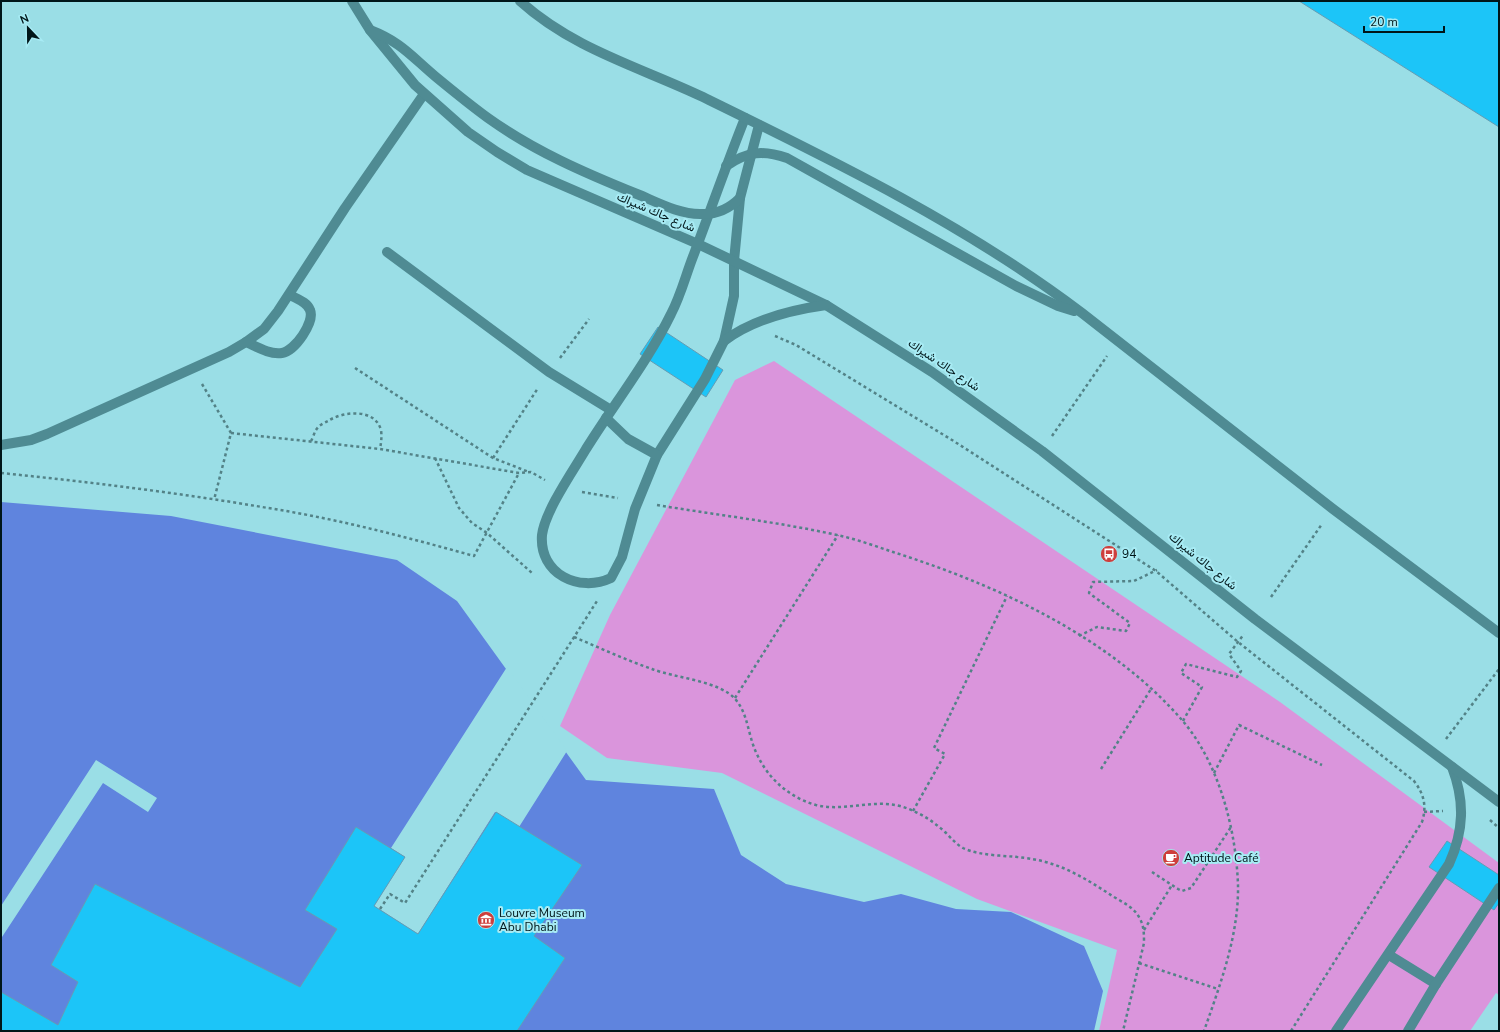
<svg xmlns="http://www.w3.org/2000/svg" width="1500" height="1032" font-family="'Nunito Sans',Vazirmatn,sans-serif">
<rect width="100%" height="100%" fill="#9adee6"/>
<path fill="#da95dc" d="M774,361L1280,702L1499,863V995L1496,993L1470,1031H1099L1117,950L977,899L722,773L607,758L560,726L610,615L735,380Z"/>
<path fill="#5f84de" d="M1,502L171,516L397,560L457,601L586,780L714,789L741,855L786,884L864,902L901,894L956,909L1011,912L1084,946L1103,991L1094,1031H1Z"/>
<g fill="#9adee6">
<path d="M507,667L567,751L519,827L495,812L418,934L374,906L405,857L391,848Z"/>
<path d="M96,760L157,798L148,812L103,783L2,937H1V906Z"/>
</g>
<g fill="#1cc5f8" stroke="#649db4">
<path d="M1299,1H1499V127Z"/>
<path d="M658,327L723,370L706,397L640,354Z"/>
<path d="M496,812L582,865L534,936L565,958L517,1031H1V992L58,1025L78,982L51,965L95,884L300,987L337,929L305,910L356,827L405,857L374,906L418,934Z"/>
<path d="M1447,841L1499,875V903L1494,910L1429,867Z"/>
</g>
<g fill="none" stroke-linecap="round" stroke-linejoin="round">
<g stroke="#538287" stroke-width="2.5" stroke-dasharray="3 3" stroke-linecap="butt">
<path d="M775,336L796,345L952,440L1156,571L1238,642L1414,781C1424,794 1427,806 1422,822L1291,1031"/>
<path d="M560,358L589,319"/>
<path d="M355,368L493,458L529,472"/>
<path d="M202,384L231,433L214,500"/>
<path d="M231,433L380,449L519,473L531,472L545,480"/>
<path d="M1052,436L1107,356"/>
<path d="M311,441C313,438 314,433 316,430C319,425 324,423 328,421C343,411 375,408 381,430C382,437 381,443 380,449"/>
<path d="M435,458L459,508L472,523L487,533L532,573"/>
<path d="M493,458L538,388"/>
<path d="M1,473C90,482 180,493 268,508C338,519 406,537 474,556L519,473"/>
<path d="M582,492L618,498"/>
<path d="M657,505C717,515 778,522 837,535C856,539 875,546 893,552C997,585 1110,637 1182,720C1219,763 1236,829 1238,885C1239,935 1220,985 1204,1031"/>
<path d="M1271,597L1322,524"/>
<path d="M1079,636L1097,627L1126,631L1130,623L1089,593L1093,582L1134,581L1157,570"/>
<path d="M574,637C600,648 626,660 652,669C675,678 721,681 736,700C745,711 747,724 751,738C760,771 784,796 816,805C844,812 872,799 900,806C917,811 932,820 945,832C951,838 956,844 963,848C981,857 1012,855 1032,859C1063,864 1088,880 1114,897C1124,903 1135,908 1140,919C1144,926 1144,934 1144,943L1123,1031"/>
<path d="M735,698L838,535"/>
<path d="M1183,721L1202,687L1181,673L1186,664L1237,677L1241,671L1229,654L1244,634"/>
<path d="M1446,739L1499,669"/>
<path d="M1101,769L1151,689"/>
<path d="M1214,773L1239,725L1322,765"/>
<path d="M913,811L945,754L934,748L1007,596"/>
<path d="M1424,812L1443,811"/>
<path d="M1490,820L1499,828"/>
<path d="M1152,872L1178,889L1182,891L1191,888L1231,827"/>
<path d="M380,909L390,894L405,903L597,601"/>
<path d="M1144,930L1172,885"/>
<path d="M1139,963L1218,989"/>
</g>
<g stroke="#4f8b93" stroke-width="10">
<path d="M387,252L549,372L611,410"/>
<path d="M246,342C257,347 270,355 282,353C295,351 315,322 310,310C307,302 297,299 290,295"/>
<path d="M1,445L31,440L47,434L229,352L246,342L264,329L278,311L345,208L424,94"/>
<path d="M1389,955L1436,984"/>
<path d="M1336,1031L1449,864C1464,831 1465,801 1452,767"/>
<path d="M1408,1031L1436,984L1499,888"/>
</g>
<g stroke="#4f8b93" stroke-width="10">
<path d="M745,118C727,163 711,209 694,254C686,274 681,295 671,314C648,361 614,404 586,449C573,471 545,511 542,535C539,574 579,593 611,578L622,557L635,509L657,455L705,379L724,341L734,296V261L740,198L759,125"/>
<path d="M606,418L628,439L657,455"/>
</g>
<g stroke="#4f8b93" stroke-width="10">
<path d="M352,1L370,30L415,85L468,132L497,152L527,170L698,244L826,305L932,372L1042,451L1255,619L1499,802"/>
<path d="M520,1C573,49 640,67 703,97C834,161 966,225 1082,313L1333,509L1499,633"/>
<path d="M370,30C401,42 411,56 436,77C453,91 470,105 488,118C534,151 585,173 637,194C657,202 678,214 700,214C716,215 729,209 740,198"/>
<path d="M726,166C748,151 763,150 787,158L1016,286L1058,306L1074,311"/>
<path d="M724,341C753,319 790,310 826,305"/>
</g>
</g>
<defs>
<symbol id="bus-disc" viewBox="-11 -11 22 22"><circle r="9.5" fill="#ce3f3c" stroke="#a7ebf4"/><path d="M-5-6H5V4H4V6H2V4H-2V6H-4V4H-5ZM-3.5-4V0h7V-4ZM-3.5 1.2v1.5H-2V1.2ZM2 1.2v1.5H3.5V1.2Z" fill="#fff"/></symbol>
<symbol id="cafe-disc" viewBox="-11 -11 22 22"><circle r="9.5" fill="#ce3f3c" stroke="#a7ebf4"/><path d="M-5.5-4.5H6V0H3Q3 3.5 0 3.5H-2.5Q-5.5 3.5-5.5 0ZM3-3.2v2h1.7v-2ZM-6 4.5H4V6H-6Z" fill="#fff"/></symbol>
<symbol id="museum-disc" viewBox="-11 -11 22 22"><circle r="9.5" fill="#ce3f3c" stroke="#a7ebf4"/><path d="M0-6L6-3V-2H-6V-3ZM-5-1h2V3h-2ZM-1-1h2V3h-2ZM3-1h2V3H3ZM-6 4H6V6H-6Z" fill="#fff"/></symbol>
</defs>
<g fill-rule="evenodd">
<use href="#bus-disc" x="1099" y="544" width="20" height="20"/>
<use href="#cafe-disc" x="1161" y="848" width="20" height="20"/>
<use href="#museum-disc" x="476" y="910" width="20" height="20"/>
</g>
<g text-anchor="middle" stroke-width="4" stroke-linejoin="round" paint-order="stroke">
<g font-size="12" fill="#001619" stroke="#a7ebf4">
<text transform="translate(656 212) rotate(23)" y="4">شارع جاك شيراك</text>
<text transform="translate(944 365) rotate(34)" y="4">شارع جاك شيراك</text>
<text transform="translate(1203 561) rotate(39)" y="4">شارع جاك شيراك</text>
</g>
<g font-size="12" fill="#001619" stroke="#a7ebf4" text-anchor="start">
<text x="1122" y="558">94</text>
<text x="1184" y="862">Aptitude Café</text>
<text x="499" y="917">Louvre Museum<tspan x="499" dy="14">Abu Dhabi</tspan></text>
</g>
</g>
<rect width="1500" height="1032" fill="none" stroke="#001619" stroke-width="4"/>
<g transform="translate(28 28) rotate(338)" stroke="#a7ebf4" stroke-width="3" paint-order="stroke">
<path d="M0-3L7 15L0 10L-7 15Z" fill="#001619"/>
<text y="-6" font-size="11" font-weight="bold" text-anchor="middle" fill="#001619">N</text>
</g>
<path d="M1364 26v6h80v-6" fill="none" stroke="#001619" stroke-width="2"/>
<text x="1370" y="26" font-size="12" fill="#001619" stroke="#a7ebf4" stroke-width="3" paint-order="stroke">20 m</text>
</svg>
